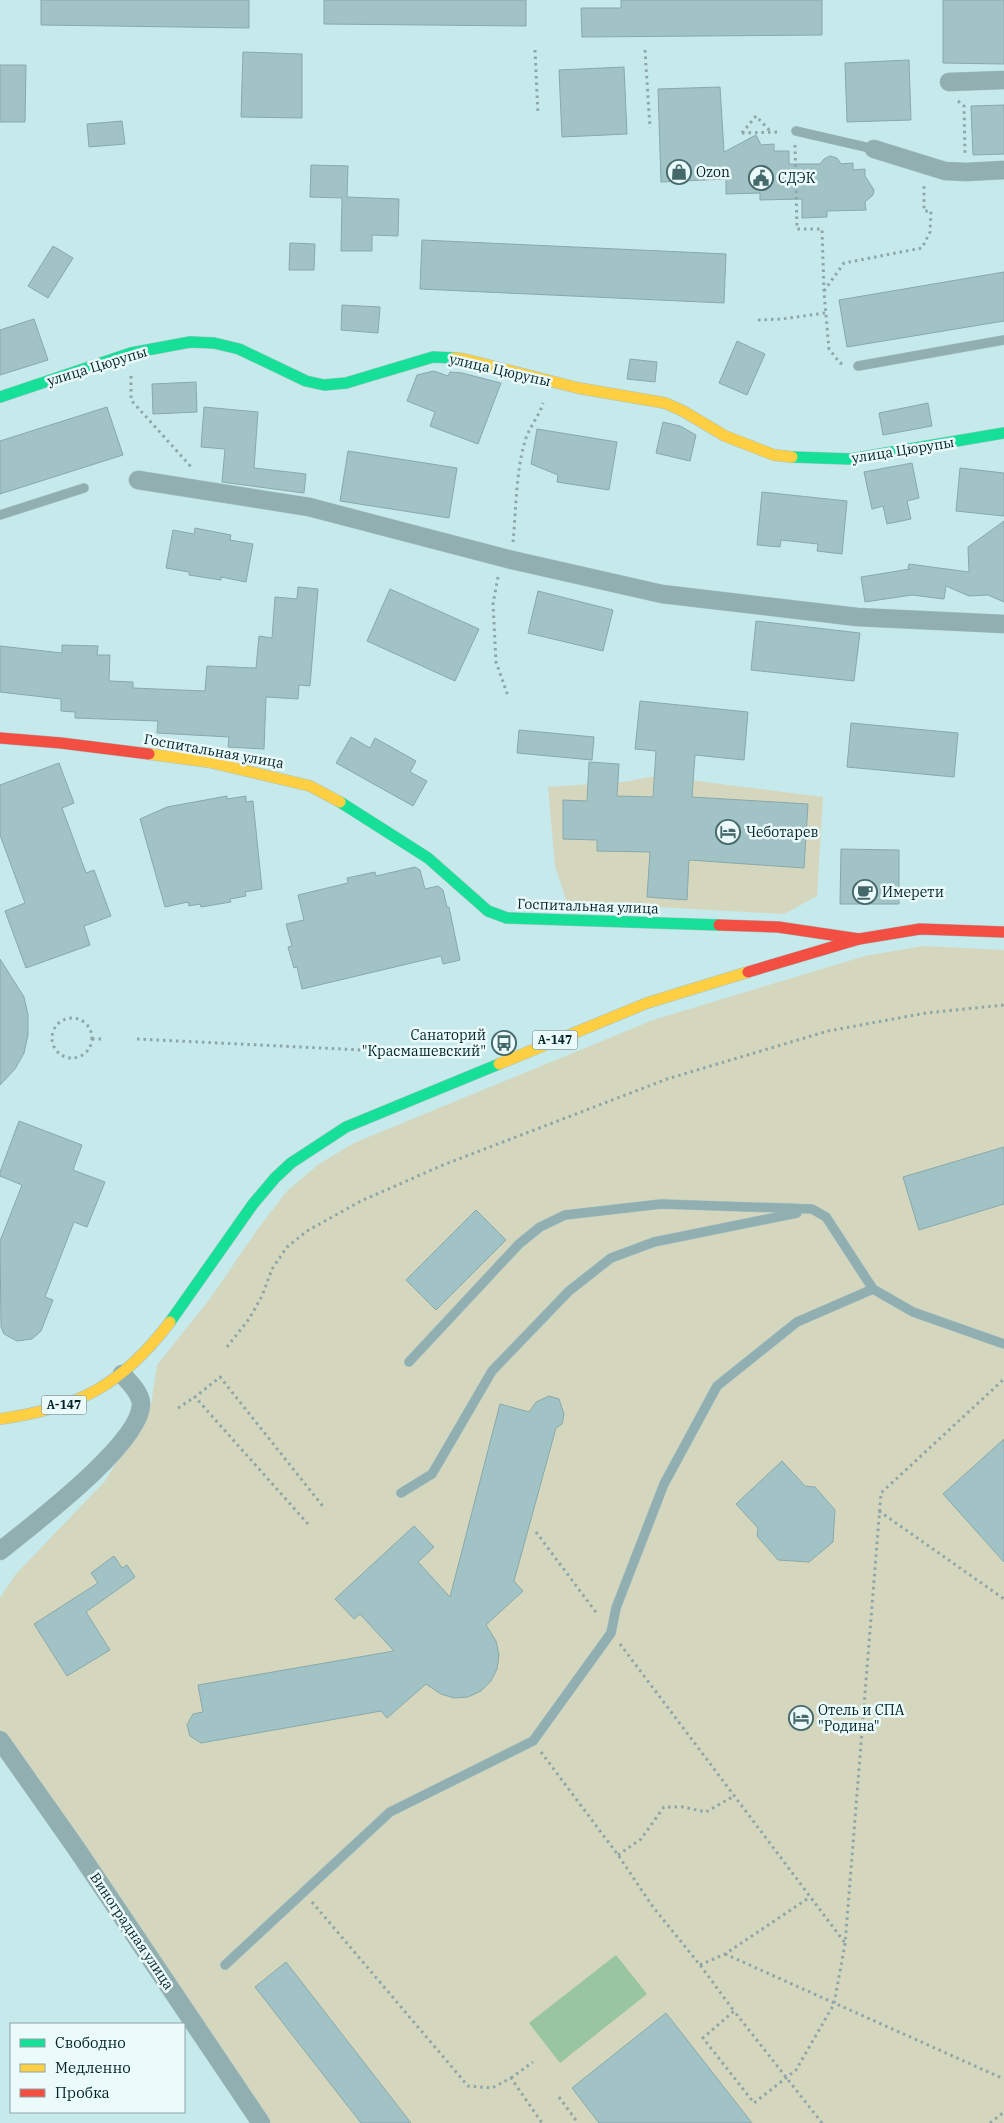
<svg xmlns="http://www.w3.org/2000/svg" width="1004" height="2123" font-family="'IBM Plex Serif',serif">
<rect width="100%" height="100%" fill="#c6e9ec"/>
<g fill="#d5d6be">
<path d="M657,776L823,797L817,896L784,914L567,902L555,866L548,787L623,782Z"/>
<path d="M923,946L1004,950V2123H267L0,1729V1598L15,1575L105,1481L151,1405L157,1365L209,1300L257,1230L287,1191L319,1164L354,1143L653,1020L865,956Z"/>
</g>
<path fill="#99c5a0" d="M616,1955L647,1994L560,2063L529,2023Z"/>
<g fill="#a1c3c6" stroke="#88a9ab">
<path d="M41,0H249V28L41,25Z"/>
<path d="M324,0H526V26L324,24Z"/>
<path d="M621,0H822V35L582,37L581,8H621Z"/>
<path d="M943,0H1004V64L943,63Z"/>
<path d="M243,52L302,54V118L241,117Z"/>
<path d="M909,60L911,120L847,122L845,63Z"/>
<path d="M0,65H26L25,122H0Z"/>
<path d="M624,67L627,134L562,137L559,70Z"/>
<path d="M720,87L724,152L756,135L761,145L774,144V151H789V164H820L824,159L830,156L837,158L841,164L853,163V170L865,169V176L874,190L873,195L865,202L866,210L827,211V217L802,218V199L760,200V193L726,194V179L661,182L658,89Z"/>
<path d="M1004,105V154L973,155L971,106Z"/>
<path d="M122,121L125,144L89,147L87,124Z"/>
<path d="M311,165L348,166L347,197L399,199L398,236L372,235V251H341L342,198L310,197Z"/>
<path d="M422,240L726,254L724,303L420,289Z"/>
<path d="M290,243L315,244L314,270H289Z"/>
<path d="M53,246L73,258L48,298L28,286Z"/>
<path d="M1004,272V321L847,347L839,300Z"/>
<path d="M342,305L380,307L378,333L341,330Z"/>
<path d="M34,319L48,360L0,375V330Z"/>
<path d="M737,341L765,354L747,395L719,383Z"/>
<path d="M630,359L657,362L655,382L627,379Z"/>
<path d="M434,371L448,376L450,372L462,373L501,383L478,444L430,426L435,412L407,401L417,375Z"/>
<path d="M196,382L197,412L153,414L152,384Z"/>
<path d="M928,403L932,426L883,435L879,413Z"/>
<path d="M107,407L123,455L0,494V441Z"/>
<path d="M204,407L258,412L254,468L306,474L304,493L222,482L225,449L201,447Z"/>
<path d="M663,422L680,426L696,435L690,461L656,453Z"/>
<path d="M537,429L617,442L609,490L557,482L558,475L531,464Z"/>
<path d="M348,451L457,468L449,518L340,501Z"/>
<path d="M912,463L919,498L907,501L911,519L887,524L883,506L872,509L864,472Z"/>
<path d="M960,468L1004,473V516L956,511Z"/>
<path d="M762,492L847,501L842,554L817,551L818,544L781,540L780,547L757,545Z"/>
<path d="M1004,521V602L988,595L969,596L946,586L944,599L912,595L865,602L861,577L910,569L908,568L909,564L969,572L968,547Z"/>
<path d="M195,528L231,535L230,540L253,544L246,582L221,577V580L189,575V572L166,568L173,530L194,534Z"/>
<path d="M298,587L318,589L310,686L299,685L298,699L266,697L264,749L228,747L229,737L157,733L158,721L75,718V712L61,711V699L0,692V646L62,653V645L98,646L97,655H110L109,681L133,682V688L205,691L207,666L256,668L259,636L272,638L275,597L297,599Z"/>
<path d="M390,589L479,629L455,681L367,641Z"/>
<path d="M538,591L613,610L603,651L528,633Z"/>
<path d="M756,621L860,633L854,681L751,670Z"/>
<path d="M640,701L748,712L744,760L695,755L692,797L808,804L804,868L689,860L687,900L647,897L650,852L597,851V840L563,839V800L587,801L589,762L619,764L617,796L653,797L656,751L635,749Z"/>
<path d="M851,723L958,733L954,777L847,767Z"/>
<path d="M519,730L594,737L592,760L517,753Z"/>
<path d="M351,737L370,748L375,738L416,761L410,772L427,781L413,806L336,763Z"/>
<path d="M59,763L74,803L62,808L86,873L94,870L111,916L84,926L90,945L26,968L5,911L25,903L0,835V785Z"/>
<path d="M227,796V799L246,796V802L253,801L262,889L245,892L246,896L230,899L231,902L201,907L200,904L189,906L188,902L165,907L140,819L167,807Z"/>
<path d="M841,849L899,850V904H840Z"/>
<path d="M415,867L420,870L425,889L438,886L443,890L447,907H449L460,960L443,964L441,956L302,989L297,967L294,968L288,947L292,946L286,924L304,920L298,895L348,883L347,878L375,872L376,876Z"/>
<path d="M0,959L24,997L28,1015V1035L24,1053L15,1069L0,1085Z"/>
<path d="M19,1121L82,1145L73,1170L105,1182L87,1227L74,1222L45,1297L53,1300L41,1331L32,1339L17,1341L4,1334L1,1327L0,1241L22,1185L0,1176V1172Z"/>
<path d="M1004,1147V1204L919,1230L903,1177Z"/>
<path d="M476,1210L506,1240L436,1310L406,1280Z"/>
<path d="M549,1396L559,1399L564,1414L562,1424L556,1428L514,1581L523,1591L486,1625L496,1641L499,1655L497,1669L491,1681L481,1691L468,1697L454,1698L441,1694L426,1684L387,1718L381,1711L201,1743L190,1736L187,1725L193,1714L203,1712L198,1685L394,1651L360,1614L354,1619L335,1599L414,1526L434,1547L418,1562L450,1597L500,1404L529,1412L536,1402Z"/>
<path d="M1004,1439V1562L943,1494Z"/>
<path d="M782,1461L805,1486L815,1487L835,1510L833,1542L809,1562L778,1560L757,1536L758,1528L736,1504Z"/>
<path d="M114,1556L122,1568L127,1565L135,1577L86,1612L110,1650L67,1676L34,1624L98,1583L91,1573Z"/>
<path d="M286,1962L411,2123H361L255,1987Z"/>
<path d="M666,2013L752,2123H599L572,2088Z"/>
</g>
<g fill="none" stroke-linecap="round" stroke-linejoin="round">
<defs>
<g id="lane">
<path d="M796,131L874,149"/>
<path d="M858,366L1004,340"/>
<path d="M0,515L84,488"/>
<path d="M409,1362L519,1244L540,1227L565,1215L661,1204L812,1209L826,1217L873,1289L913,1312L1004,1344"/>
<path d="M401,1493L432,1474L492,1371L569,1291L611,1258L654,1242L797,1213"/>
<path d="M225,1965L390,1812L533,1741L611,1633L616,1608L664,1484L717,1386L797,1322L873,1289"/>
</g>
<g id="street">
<path d="M949,82L1004,80"/>
<path d="M874,149L945,171L966,172L1004,170"/>
<path d="M138,480L309,507L512,560L662,594L857,617L1004,624"/>
<path d="M0,1551C31,1526 143,1442 141,1403C140,1392 129,1382 122,1374"/>
<path d="M0,1740L76,1848L261,2123"/>
</g>
<g id="fast">
<path d="M0,397L131,353L190,342L214,343L239,349L306,381L324,385L346,383L433,357L454,358"/>
<path d="M792,457L851,459L1004,433"/>
<path d="M340,802L428,858L488,911L507,918L719,925"/>
<path d="M170,1322L253,1204L275,1178L291,1163L346,1127L499,1064"/>
</g>
<g id="slow">
<path d="M454,358L464,359L578,388L665,403L683,411L725,436L774,455L792,457"/>
<path d="M149,754L209,762L310,786L340,802"/>
<path d="M499,1064L647,1003L748,972"/>
<path d="M0,1419C79,1408 122,1385 170,1322"/>
</g>
<g id="jam">
<path d="M0,738L61,743L149,754"/>
<path d="M719,925L778,927L859,939"/>
<path d="M748,972L859,939L920,929L1004,932"/>
</g>
</defs>
<use href="#lane" stroke="#a6c3c5" stroke-width="10"/>
<use href="#street" stroke="#a6c3c5" stroke-width="19"/>
<use href="#fast" stroke="#a6c3c5" stroke-width="12"/>
<use href="#slow" stroke="#a6c3c5" stroke-width="12"/>
<use href="#jam" stroke="#a6c3c5" stroke-width="12"/>
<g stroke="#8da6a8" stroke-width="3" stroke-dasharray="2.5 4" stroke-linecap="butt">
<path d="M535,50L538,115"/>
<path d="M645,50L650,128"/>
<path d="M958,101L964,106L965,154"/>
<path d="M742,133L781,132"/>
<path d="M742,133L756,116L771,132"/>
<path d="M795,145L797,229H822L824,292L829,349L840,363L844,364"/>
<path d="M824,291L844,263L922,248L930,232L931,211H924V185"/>
<path d="M758,320L782,319L825,313"/>
<path d="M131,376V400L193,469"/>
<path d="M513,542C516,511 516,471 525,441C529,427 539,417 543,403"/>
<path d="M498,577L493,604L496,662L508,696"/>
<circle cx="72" cy="1038" r="20"/>
<path d="M92,1039H105"/>
<path d="M137,1039L423,1053L473,1047"/>
<path d="M227,1347L249,1319L262,1296L272,1269L287,1247L307,1231L361,1201L443,1165L667,1079L828,1031L926,1013L1004,1005"/>
<path d="M178,1408L195,1397"/>
<path d="M879,1511L1004,1599"/>
<path d="M308,1524L195,1397L220,1377L325,1509"/>
<path d="M536,1532L598,1615"/>
<path d="M620,1644L845,1943"/>
<path d="M541,1752L618,1855L653,1907L700,1965L734,2011"/>
<path d="M618,1855L641,1839L664,1807H683L706,1812L734,1796"/>
<path d="M312,1902L468,2086L492,2088L511,2078L542,2123"/>
<path d="M725,1954L1004,2079"/>
<path d="M700,1965L725,1954L810,1897"/>
<path d="M511,2078L533,2062"/>
<path d="M559,2097L578,2123"/>
<path d="M822,2123L734,2011L703,2038L754,2103L796,2070L834,2004L845,1944L881,1493L1004,1379"/>
<path d="M990,2123L1004,2112"/>
</g>
<use href="#lane" stroke="#91aeb0" stroke-width="9"/>
<use href="#street" stroke="#91aeb0" stroke-width="18"/>
<use href="#fast" stroke="#16e098" stroke-width="11"/>
<use href="#slow" stroke="#ffcf43" stroke-width="11"/>
<use href="#jam" stroke="#f24e42" stroke-width="11"/>
</g>
<defs>
<symbol id="shop-ring" viewBox="-11 -11 22 22"><circle r="9.5" fill="#ebfafb" stroke="#45696b" stroke-width="1.5"/><path d="M-5-2.5h2.3a2.7 3.5 0 0 1 5.4 0H5L5.5 6h-11ZM-1.5-2.5h3a1.5 2.3 0 0 0-3 0Z" fill="#45696b"/></symbol>
<symbol id="civic-ring" viewBox="-11 -11 22 22"><circle r="9.5" fill="#ebfafb" stroke="#45696b" stroke-width="1.5"/><path d="M-.6-6.5H3V-4.5H.6V-3L4-1V1h2V6H-6V1h2V-1L-.6-3ZM-1.2 2.5V6h2.4V2.5Z" fill="#45696b"/></symbol>
<symbol id="hotel-ring" viewBox="-11 -11 22 22"><circle r="9.5" fill="#ebfafb" stroke="#45696b" stroke-width="1.5"/><path d="M-6-4.5h1.5V1H6V5H4.5V3h-9V5H-6ZM-4 0a1.8 1.8 0 1 1 3.6 0ZM.5 0V-2.5h3Q6-2.5 6 0Z" fill="#45696b"/></symbol>
<symbol id="cafe-ring" viewBox="-11 -11 22 22"><circle r="9.5" fill="#ebfafb" stroke="#45696b" stroke-width="1.5"/><path d="M-5.5-4.5H6V0H3Q3 3.5 0 3.5H-2.5Q-5.5 3.5-5.5 0ZM3-3.2v2h1.7v-2ZM-6 4.5H4V6H-6Z" fill="#45696b"/></symbol>
<symbol id="bus-ring" viewBox="-11 -11 22 22"><circle r="9.5" fill="#ebfafb" stroke="#45696b" stroke-width="1.5"/><path d="M-5-6H5V4H4V6H2V4H-2V6H-4V4H-5ZM-3.5-4V0h7V-4ZM-3.5 1.2v1.5H-2V1.2ZM2 1.2v1.5H3.5V1.2Z" fill="#45696b"/></symbol>
</defs>
<g fill-rule="evenodd">
<use href="#shop-ring" x="665" y="158" width="28" height="28"/>
<use href="#civic-ring" x="747" y="164" width="28" height="28"/>
<use href="#hotel-ring" x="714" y="818" width="28" height="28"/>
<use href="#cafe-ring" x="851" y="878" width="28" height="28"/>
<use href="#bus-ring" x="490" y="1029" width="28" height="28"/>
<use href="#hotel-ring" x="787" y="1704" width="28" height="28"/>
</g>
<g text-anchor="middle" stroke-width="5" stroke-linejoin="round" paint-order="stroke">
<g fill="#ebfafb" stroke="#466466" stroke-width="1">
<rect x="532.5" y="1030.5" width="45" height="19" rx="4"/>
<rect x="41.5" y="1395.5" width="45" height="19" rx="4"/>
</g>
<g font-size="12" font-weight="bold" fill="#002426">
<text x="555" y="1044">А-147</text>
<text x="64" y="1409">А-147</text>
</g>
<g font-size="14" fill="#002426" stroke="#ebfafb" text-anchor="start">
<text x="696" y="177">Ozon</text>
<text x="778" y="183">СДЭК</text>
<text x="746" y="837">Чеботарев</text>
<text x="882" y="897">Имерети</text>
<text x="486" y="1040" text-anchor="end">Санаторий<tspan x="486" dy="16">"Красмашевский"</tspan></text>
<text x="818" y="1715">Отель и СПА<tspan x="818" dy="16">"Родина"</tspan></text>
</g>
<g font-size="14" fill="#002426" stroke="#ebfafb">
<text transform="translate(97 366) rotate(-17)" y="5">улица Цюрупы</text>
<text transform="translate(500 370) rotate(13)" y="5">улица Цюрупы</text>
<text transform="translate(903 450) rotate(-9)" y="5">улица Цюрупы</text>
<text transform="translate(214 751) rotate(10)" y="5">Госпитальная улица</text>
<text transform="translate(588 906) rotate(2)" y="5">Госпитальная улица</text>
<text transform="translate(132 1931) rotate(56)" y="5">Виноградная улица</text>
</g>
</g>
<rect x="10" y="2023" width="175" height="90" fill="#ebfafb" stroke="#8da4a6"/>
<rect x="20" y="2039" width="25" height="8" fill="#16e098" stroke="#8da4a6"/>
<text x="55" y="2048" font-size="15" fill="#002426">Свободно</text>
<rect x="20" y="2064" width="25" height="8" fill="#ffcf43" stroke="#8da4a6"/>
<text x="55" y="2073" font-size="15" fill="#002426">Медленно</text>
<rect x="20" y="2089" width="25" height="8" fill="#f24e42" stroke="#8da4a6"/>
<text x="55" y="2098" font-size="15" fill="#002426">Пробка</text>
</svg>
